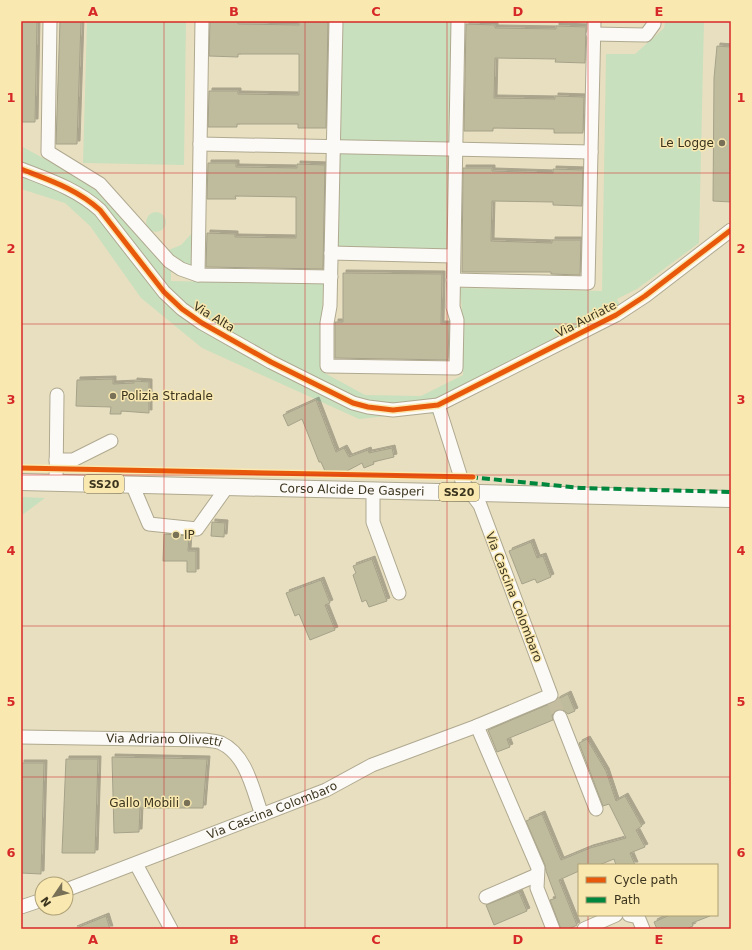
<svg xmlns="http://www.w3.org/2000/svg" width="752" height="950" font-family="'DejaVu Sans',sans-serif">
<defs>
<filter id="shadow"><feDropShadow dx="3" dy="-3" stdDeviation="0" flood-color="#0004"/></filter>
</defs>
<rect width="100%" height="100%" fill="#e8dfc0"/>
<g fill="#c9e0be">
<path d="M87,21H186L184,165L83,163Z"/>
<path d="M342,21H452L449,144L340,141Z"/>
<path d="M665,21H704L699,243L637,289L617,299L624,314L433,415L427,412L359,419L202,348L141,298L90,226L65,203L21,189V146L98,188L171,269V281L323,284L321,371L365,395L421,396L463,375V322L460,288L602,291L606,54H635L664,28Z"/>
<path d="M340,152L449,154L447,251L338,248Z"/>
<circle cx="156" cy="222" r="10"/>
<path d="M192,233L191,265L184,264L166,251L181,245Z"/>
<path d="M21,497L45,498L21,516Z"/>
</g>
<g fill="#bfbc9e" stroke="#a5a28a" filter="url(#shadow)">
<path d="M21,21H37L35,122H21Z"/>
<path d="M60,21H81L77,144H56Z"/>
<path d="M210,21H238V24L299,25V21L328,22L326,128H298V124H237V127H208L209,91H238V94L299,95V54H238V57L209,56Z"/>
<path d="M466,24L495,25V28L556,29V26L586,27L585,63L555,62L556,59L495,58L494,98L555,99V96L584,97L583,133H554V129L493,128V131H464Z"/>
<path d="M717,46L730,47L731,51V202L713,201L714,78Z"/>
<path d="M208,163H236V167L297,168V164L325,165L323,269L206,267L207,233L235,234V237L296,238V197L235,196L236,199H207Z"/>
<path d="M463,168H492V171L553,173V169L583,170L582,206L553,205V202L492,201L491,241L552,243V240H581L580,275L551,274V272H462Z"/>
<path d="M343,273L442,274L441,324H449L448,360L335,358V322H343Z"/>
<path d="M113,379V384L134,383V381L149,382V413L121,411V414H110L111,407L76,406L77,380Z"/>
<path d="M316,400L336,452L344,448L349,457L368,450L369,453L392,448L394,457L373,462L374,464L364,468L362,463L345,472L325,471L321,462H319L302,419L288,426L283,415Z"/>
<path d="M212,522L225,523L224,537L211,536Z"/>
<path d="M164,534L189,536L188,551H196V572H187V561H163Z"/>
<path d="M531,542L537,558L543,556L551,577L537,583L535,579L522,584L509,551Z"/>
<path d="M372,559L387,601L369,607L366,600L362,602L353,575L356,573L353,566Z"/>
<path d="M321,580L330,603L325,605L335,630L310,640L299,614L295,616L286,593Z"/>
<path d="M568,694L575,711L568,714L562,709L557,710L552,715L553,720L507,739L510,747L497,752L488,730L554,702L558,699Z"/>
<path d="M587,739L606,771L616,801L625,796L642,826L636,830L645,847L630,853L635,865H616L614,859L599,865H579V871L559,880L577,925L569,929H561L550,900L556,898L546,871L545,865L526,821L542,814L561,860L590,848L626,838L609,804L603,806L579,743Z"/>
<path d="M112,757L207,759L203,808H140L139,832L114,833Z"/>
<path d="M66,759H98L95,853H62Z"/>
<path d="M21,763H44L41,874L21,873Z"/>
<path d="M519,892L527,911L494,925L486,905Z"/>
<path d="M670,915H710V916L692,923L693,926L686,929H657L654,922Z"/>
<path d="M106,916L110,929H74Z"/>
</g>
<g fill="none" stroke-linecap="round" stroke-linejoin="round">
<path stroke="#c5bda0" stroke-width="13" stroke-dasharray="13 6" stroke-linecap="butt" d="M553,700L560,717"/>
<defs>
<g id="minor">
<path d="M50,21L48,152L100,184L169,261L181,269L198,275L331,277"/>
<path d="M336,21L330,306L327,323V366L456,368L457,320L453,307L458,21"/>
<path d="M593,34L646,35L654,24V21"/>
<path d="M200,144L591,152"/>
<path d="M21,169C49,180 77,189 100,210L164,292L182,309L202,323L271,362L353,403L368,407L393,410L438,405L616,315L645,296L731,230"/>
<path d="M331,253L453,256"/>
<path d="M198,275L202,21"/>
<path d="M453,280L588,283L594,21"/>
<path d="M56,460H73L111,441"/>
<path d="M56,483L57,395"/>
<path d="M132,484L149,524L197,529L227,487"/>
<path d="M373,490V522L399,593"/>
<path d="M560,717L596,809"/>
<path d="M477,726L538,868L537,888L553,929"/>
<path id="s1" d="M21,737L206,740C210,741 217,741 221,743C247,755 253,791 262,815"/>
<path d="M136,864L171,929"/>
<path id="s2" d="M66,890L326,790L372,765L477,726L551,695L480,505L462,481L438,405"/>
<path d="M486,897L537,875"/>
<path d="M21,907L42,900"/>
<path d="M629,915L638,917L643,929"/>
<path d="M584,929L616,915"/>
</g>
<g id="major">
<path id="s3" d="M21,482L731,499"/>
</g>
</defs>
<use href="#minor" stroke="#afa990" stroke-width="15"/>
<use href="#major" stroke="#afa990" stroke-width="18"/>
<use href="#minor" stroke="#fcfaf6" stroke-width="13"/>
<use href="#major" stroke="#fcfaf6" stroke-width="16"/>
<path stroke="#00873e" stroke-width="4" stroke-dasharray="8 4" stroke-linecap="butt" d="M470,477L581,488L731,492"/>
<defs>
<g id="cycleway">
<path d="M21,169C49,180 77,189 100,210L164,292L182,309L202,323L271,362L353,403L368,407L393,410L438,405L616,315L645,296L731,230"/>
<path d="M21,468L473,477"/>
</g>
</defs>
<use href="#cycleway" stroke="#f9e8af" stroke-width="8"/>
<use href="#cycleway" stroke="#e8590c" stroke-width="5"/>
</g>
<path fill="none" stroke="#d62828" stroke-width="1" stroke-opacity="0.55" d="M164,21V929M305,21V929M447,21V929M588,21V865M21,173H731M21,324H731M21,475H731M21,626H731M21,777H731M588,915V929"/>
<g fill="#787057" stroke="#f9e8af" stroke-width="1.5">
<circle cx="722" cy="143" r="4"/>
<circle cx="113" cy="396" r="4"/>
<circle cx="176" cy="535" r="4"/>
<circle cx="187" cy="803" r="4"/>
</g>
<g text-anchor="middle" stroke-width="3" stroke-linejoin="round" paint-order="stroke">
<g fill="#f9e8af" stroke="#746a4a" stroke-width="1">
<rect x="84" y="475" width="40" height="18" rx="3"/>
<rect x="439" y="483" width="40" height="18" rx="3"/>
</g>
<g font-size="11" font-weight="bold" fill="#3b341e">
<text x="104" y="488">SS20</text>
<text x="459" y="496">SS20</text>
</g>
<g font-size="12" fill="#3b341e" stroke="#f9e8af" text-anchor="end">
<text x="714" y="147">Le Logge</text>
<text x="121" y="400" text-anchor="start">Polizia Stradale</text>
<text x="184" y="539" text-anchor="start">IP</text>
<text x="179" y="807">Gallo Mobili</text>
</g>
<g font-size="12" fill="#3b341e" stroke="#f9e8af">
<text transform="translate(214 317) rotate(31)" y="4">Via Alta</text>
<text transform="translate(586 319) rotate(-27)" y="4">Via Auriate</text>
<text dy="4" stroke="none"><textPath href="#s3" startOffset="331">Corso Alcide De Gasperi</textPath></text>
<text transform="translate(514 597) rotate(69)" y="4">Via Cascina Colombaro</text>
<text dy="4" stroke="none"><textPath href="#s1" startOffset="143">Via Adriano Olivetti</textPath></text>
<text dy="4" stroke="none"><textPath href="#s2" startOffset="221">Via Cascina Colombaro</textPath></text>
</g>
</g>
<rect width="752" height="950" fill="none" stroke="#f9e8af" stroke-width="44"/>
<rect x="578" y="864" width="140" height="52" fill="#f9e8af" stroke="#ada075"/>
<rect x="586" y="877" width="20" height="6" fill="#e8590c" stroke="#ada075"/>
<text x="614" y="884" font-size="12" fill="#3b341e">Cycle path</text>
<rect x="586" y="897" width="20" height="6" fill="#00873e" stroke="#ada075"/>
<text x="614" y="904" font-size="12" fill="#3b341e">Path</text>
<g transform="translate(54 896) rotate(235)"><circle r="19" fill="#f9e8af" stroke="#ada075"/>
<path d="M0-3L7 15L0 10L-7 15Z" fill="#787057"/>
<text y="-6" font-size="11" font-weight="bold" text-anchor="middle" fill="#3b341e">N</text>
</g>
<rect x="22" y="22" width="708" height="906" fill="none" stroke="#d62828" stroke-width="1.5"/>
<g font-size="13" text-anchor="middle" font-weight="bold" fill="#d62828">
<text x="93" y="16">A</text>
<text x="234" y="16">B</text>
<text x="376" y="16">C</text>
<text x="518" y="16">D</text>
<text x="659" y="16">E</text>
<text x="11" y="102">1</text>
<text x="741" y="102">1</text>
<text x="11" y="253">2</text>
<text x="741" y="253">2</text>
<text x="11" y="404">3</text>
<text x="741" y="404">3</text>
<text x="11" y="555">4</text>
<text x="741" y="555">4</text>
<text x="11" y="706">5</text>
<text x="741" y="706">5</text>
<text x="11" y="857">6</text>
<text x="741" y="857">6</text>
<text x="93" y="944">A</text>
<text x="234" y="944">B</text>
<text x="376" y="944">C</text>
<text x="518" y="944">D</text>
<text x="659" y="944">E</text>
</g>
</svg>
